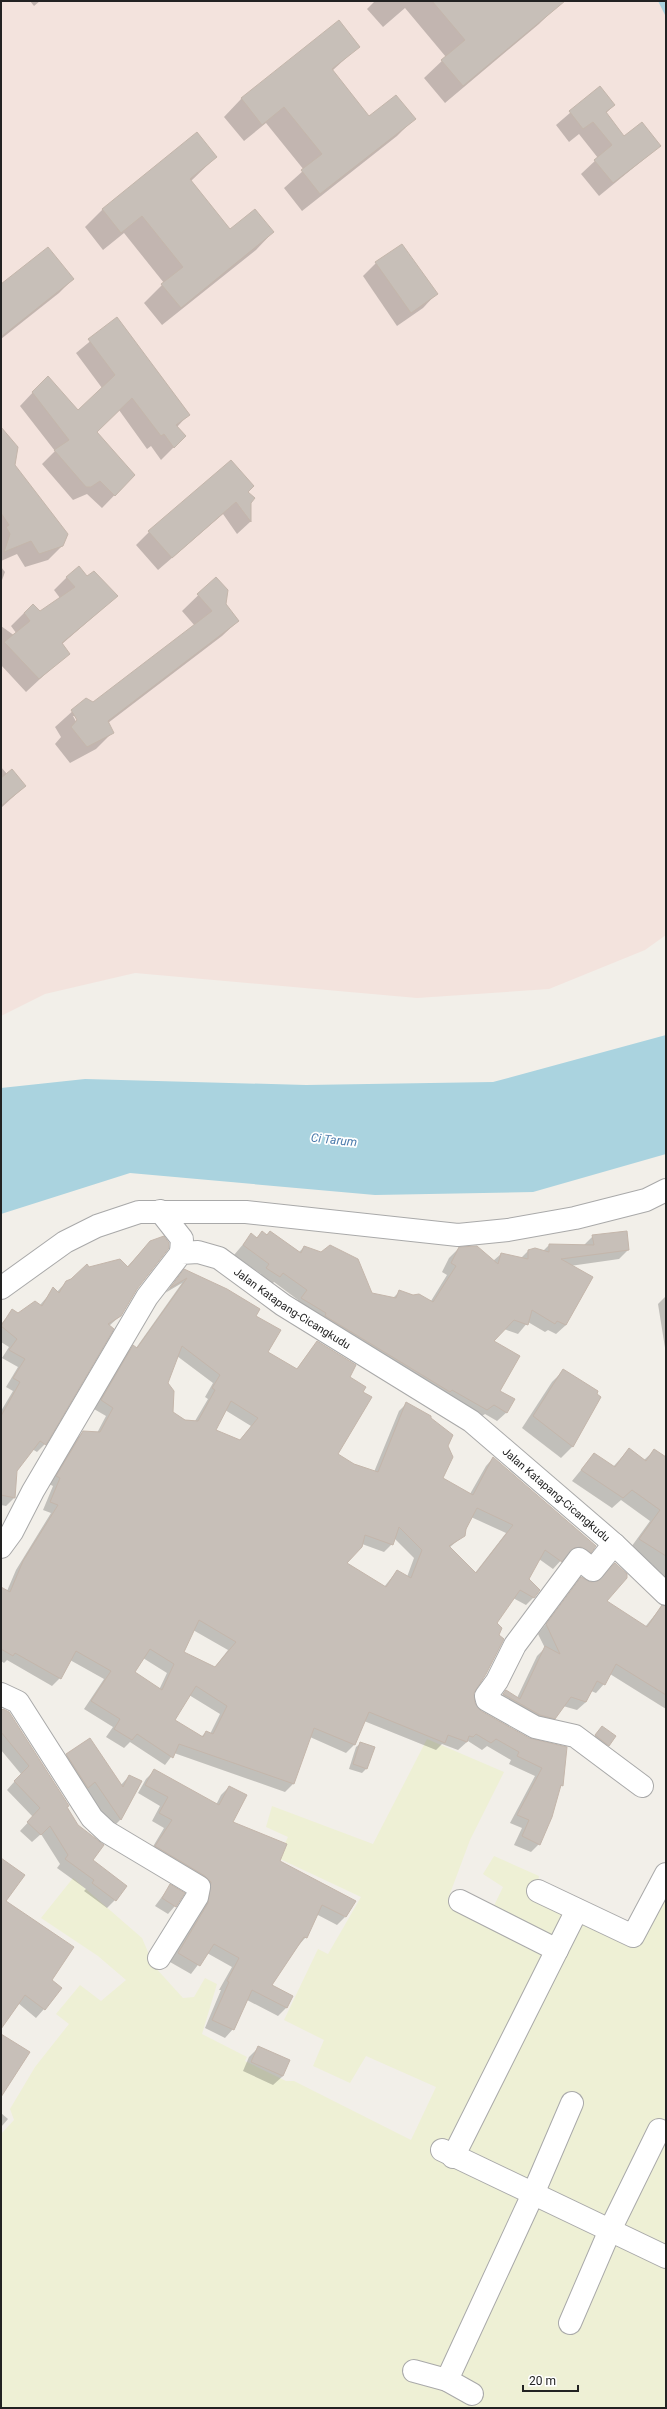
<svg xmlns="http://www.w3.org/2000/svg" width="667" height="2409" font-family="Roboto,sans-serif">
<rect width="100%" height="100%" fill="#f2efe9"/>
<path fill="#f3e3dd" d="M1,1H666V935L645,950L549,989L417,998L135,973L45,994L1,1016Z"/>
<path fill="#eef0d5" d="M427,1739L504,1772L470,1840L448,1899L488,1918L503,1887L483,1874L494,1856L539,1876L538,1881L642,1933L666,1890V2408H1V2134L14,2120L10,2109L35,2067L69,2024L56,2014L80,1985L101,2001L126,1980L98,1956L41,1918L73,1878L142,1938L154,1966L183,1998L194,1997L205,1978L217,1984L202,2034L247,2057L245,2061L286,2081H294L411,2140L436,2087L366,2056L350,2083L313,2066L324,2040L284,2020L318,1949L328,1954L361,1897L278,1858L288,1837L266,1827L272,1806L373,1844Z"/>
<g fill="#aad3df">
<path d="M658,1H666V17Z"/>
<path d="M666,1035V1154L533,1192L375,1195L130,1173L1,1214V1088L85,1079L306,1085L493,1082Z"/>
</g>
<g fill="#0003" fill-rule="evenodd">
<path d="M30,1H40L34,6Z"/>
<path d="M375,1H552L556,7L539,24L445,103L424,78L446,57L405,8L383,27L367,9Z"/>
<path d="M339,22L359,46L332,71L369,118L414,119L397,136L302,211L284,188L304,170L266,123L244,141L224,117L241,99Z"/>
<path d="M600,87L614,105L605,114L624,138L660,146L599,196L581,174L598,158L579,134L569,142L556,125Z"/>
<path d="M216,157L191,181L230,230L273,232L256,250L162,325L144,303L164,283L124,233L103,250L85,227L102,210Z"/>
<path d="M376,263L436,294L423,308L397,326L363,276Z"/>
<path d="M73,279L59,293L1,339V285Z"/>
<path d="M117,319L189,414L177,427L185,436L161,460L151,446L147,449L119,410L96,432L134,475L102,508L87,494L73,500L42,464L55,451L20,406L35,390L78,412L102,388L76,353Z"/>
<path d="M1,434L14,465L62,546L48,560L25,567L17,554L1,561Z"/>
<path d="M247,492L250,503V522L237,534L223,514L158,570L136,545L149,532Z"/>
<path d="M1,567L5,572L1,583Z"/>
<path d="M67,577L87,578L117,596L54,651L31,621H29L52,652L55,665L26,692L1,665V626L22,641L11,626L24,613L40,612L60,598L54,590Z"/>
<path d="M216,578L225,604L238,621L222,636L108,723L112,733L96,749L70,763L55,744L61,737L55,727L86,699L94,703L195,626L182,611ZM73,716H75L80,724L78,725Z"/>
<path d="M1,767L7,774L25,786L1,808Z"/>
<path d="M270,1232L299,1252L304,1247L372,1294L393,1298L400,1291L431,1301L447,1275L442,1272L449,1258L459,1248L493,1261L501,1254L521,1258L528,1251H543L549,1245L583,1246L593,1236L628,1250L619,1259L570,1266L566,1325L556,1334L548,1330L545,1332L528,1322L518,1334L504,1329L492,1342L499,1391L507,1412L497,1421L485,1414L477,1419L293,1308L298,1300L274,1282L270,1286L258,1278L261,1274L234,1255L251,1235L256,1238L262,1233L266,1235Z"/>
<path d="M150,1242L136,1289L120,1316L109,1326L45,1444L37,1452L32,1449L16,1471L15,1497L6,1506L1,1505V1411L13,1391L6,1387L18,1367L2,1358L9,1347L1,1342V1324L13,1310L18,1314L40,1305L54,1289L57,1292L66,1282L89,1268L127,1267Z"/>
<path d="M184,1271L255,1317L267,1352L296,1370L317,1342L348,1377L337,1455L353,1464L374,1472L399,1411L407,1403L447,1446L442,1478L470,1494L486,1466L493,1458L590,1552L582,1560L573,1554L566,1555L553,1569L539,1559L528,1579L534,1597L526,1605L513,1598L495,1623L473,1693L474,1704L480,1712L562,1785L559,1789L539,1844L531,1852L514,1845L522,1828L510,1823L535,1776L509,1764L511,1760L487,1746L482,1750L468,1741L458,1750L442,1744L436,1750L364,1721L354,1745L346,1753L310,1737L293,1784L285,1792L174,1753L165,1765L130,1742L124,1748L106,1737L113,1727L84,1709L104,1679L70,1660L60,1678L52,1686L7,1660L4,1663L1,1661V1588L7,1591L16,1570L51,1513L43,1510L53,1486L49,1484L75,1440L83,1432L97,1433L106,1416L94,1409L126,1354L133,1346L136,1348L182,1283L165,1293ZM177,1356L213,1383L205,1397L208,1399L195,1421L185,1420L172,1413L167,1383ZM225,1410L251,1426L239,1441L215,1430ZM471,1517L506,1533L475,1573L449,1548L464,1535ZM394,1538L414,1558L407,1577L397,1571L384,1587L345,1563L362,1544L384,1552L392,1544ZM193,1630L228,1650L214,1668L182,1653ZM143,1658L167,1673L159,1690L134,1672ZM189,1695L220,1714L210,1734L206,1732L201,1737L174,1720Z"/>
<path d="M666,1296V1354L658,1304Z"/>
<path d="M564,1370L600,1397L572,1447L561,1458L522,1428L552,1382Z"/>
<path d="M629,1449L644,1460L655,1450L666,1458V1578L650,1571L653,1565L629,1550L650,1521L621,1500L612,1508L572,1481L594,1454L613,1467Z"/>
<path d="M582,1578L606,1602L645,1627L662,1606L666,1607V1709L610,1674L604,1684L596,1693L591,1691L586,1702L577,1710L563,1706L545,1727L497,1700L506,1691L517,1698L537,1656L545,1648L538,1634Z"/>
<path d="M1,1712L66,1807L92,1860L115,1900L107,1908L84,1891L86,1889L57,1868L60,1864L41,1834L32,1842L20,1831L33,1817L7,1790L21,1774L1,1750Z"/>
<path d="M602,1727L608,1745L604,1749L591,1740Z"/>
<path d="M361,1743L366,1769L362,1773L349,1769L356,1747Z"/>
<path d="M67,1755L121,1785L129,1776L141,1782L120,1820L109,1831L55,1766Z"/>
<path d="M154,1771L216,1805L221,1795L229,1787L232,1823L345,1917L337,1925L316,1914L306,1937L298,1946L271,1985L292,1996L286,2008L278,2016L247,2000L233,2029L225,2038L205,2028L221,1990H219L232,1967L207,1953L191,1974L170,1962L200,1913L203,1891L148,1855L164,1828L152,1821L160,1806L138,1793L146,1779Z"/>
<path d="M1,1861L4,1902L51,1980L44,2009L36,2018L18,2003L1,2027Z"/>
<path d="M170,1886L175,1906L168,1914L155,1906Z"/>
<path d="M258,2048L283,2076L273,2085L243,2071L249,2057Z"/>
<path d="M1,2113L8,2119L1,2127Z"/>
</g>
<g fill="#c7bfb8" stroke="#c4b6ab" fill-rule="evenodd">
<path d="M432,1H565L463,86L441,60L465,40Z"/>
<path d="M339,20L360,47L332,69L369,116L396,95L416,119L320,194L301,170L322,154L284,107L262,125L241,98Z"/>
<path d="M600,86L615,105L606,112L624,136L642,122L661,146L613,183L594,160L612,145L593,122L583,129L569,111Z"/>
<path d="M197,132L217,157L190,179L230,229L255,209L274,232L181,308L161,284L183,267L142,216L121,233L102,209Z"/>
<path d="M402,244L438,294L411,313L375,262Z"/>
<path d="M48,247L74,279L1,337V284Z"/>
<path d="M117,317L190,415L176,425L186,436L174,448L164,434L161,436L132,398L97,432L135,475L115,496L100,481L91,487H86L54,450L69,440L32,392L48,376L78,410L115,375L88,339Z"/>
<path d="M1,427L18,447L15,465L68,534L63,546L39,554L31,541L4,552L10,534L6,527L9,525L1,513Z"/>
<path d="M231,460L254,486L248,492L255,498L251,503V522L236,502L172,558L148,531Z"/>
<path d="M79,566L87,576L94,571L118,596L62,643L70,654L39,679L4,642L30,621L24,613L33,604L40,611L75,587L66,577Z"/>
<path d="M216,577L228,590L226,604L239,621L108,721L114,733L87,747L71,727L77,720L71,710L86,698L93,702L212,611L197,594Z"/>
<path d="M12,769L26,786L1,806V778Z"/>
<path d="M262,1231L267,1235L270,1231L301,1253L304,1246L321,1252L330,1245L358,1259L372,1293L396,1298L399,1290L413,1295L419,1294L433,1302L456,1266L451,1263L459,1247L477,1246L498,1264L501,1253L528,1259V1250L535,1248L549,1252V1244L594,1245L592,1235L627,1231L629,1250L561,1259L593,1277L566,1325L557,1321L555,1324L532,1310L528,1325L514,1320L494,1341L520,1356L500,1391L515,1399L507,1413L494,1405L487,1410L452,1390L450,1392L325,1316L326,1313L301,1298L307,1290L283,1273L280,1277L266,1268L269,1264L243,1245L251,1233L257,1238Z"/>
<path d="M164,1236L169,1243V1248L137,1289L121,1316L108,1324L114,1329L46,1445L40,1441L17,1471L15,1498L1,1495V1416L20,1382L13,1378L25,1359L9,1350L17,1339L1,1326L12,1309L18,1313L35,1301L42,1306L53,1287L59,1293L66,1281L71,1279L87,1264L89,1267L120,1259L128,1267L150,1241Z"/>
<path d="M184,1269L227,1289L260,1309L256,1316L281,1330L268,1352L297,1369L317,1341L356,1365L350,1377L366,1387L363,1392L372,1397L338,1454L354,1464L378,1472L406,1402L431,1416V1418L453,1435L448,1446L453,1457L443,1478L473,1495L493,1457L596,1546L591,1553L581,1547L574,1548L562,1562L545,1550L529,1579L540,1590L534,1598L520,1590L497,1623L502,1628L499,1635L504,1639L486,1674L474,1693L475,1703L481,1711L529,1738L567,1747L563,1786L561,1785L552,1817L540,1845L522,1836L529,1820L517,1815L542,1768L517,1756L519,1752L496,1739L491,1743L476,1734L473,1737L469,1736L467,1742L448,1735L445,1743L369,1712L355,1745L314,1728L294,1784L179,1744L173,1758L137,1734L132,1740L114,1729L120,1719L91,1701L111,1671L76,1651L61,1679L15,1653L13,1656L1,1649V1587L10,1592L23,1561L58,1505L50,1502L60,1478L56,1476L83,1431L100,1432L113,1408L101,1400L133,1345L137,1348L187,1278L170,1288ZM182,1346L220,1375L212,1388L215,1390L198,1421L185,1420L173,1412L174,1391L168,1383ZM231,1401L258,1418L240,1440L216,1430ZM477,1508L513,1525L476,1573L449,1546L465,1536L466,1529ZM399,1527L422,1550L411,1578L397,1570L386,1587L347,1563L362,1547L365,1535L393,1545ZM199,1620L236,1642L215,1667L184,1652ZM150,1649L174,1664L162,1690L135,1672ZM196,1686L227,1706L213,1734L206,1731L203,1737L175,1720Z"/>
<path d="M563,1369L598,1391L597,1394L601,1397L573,1447L533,1416Z"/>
<path d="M629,1448L646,1461L654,1449L666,1457V1556L639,1539L660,1510L632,1490L623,1498L581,1470L594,1453L615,1467Z"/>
<path d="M615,1563L627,1574V1578L607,1601L647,1627L662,1605L666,1606V1695L616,1664L605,1685L597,1681L586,1702L571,1697L555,1719L540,1715L503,1694L506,1690L520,1699L545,1646L560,1654L546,1624L581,1577L591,1582L598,1581Z"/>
<path d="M3,1709L9,1712L69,1806L67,1807L78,1825L104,1845L93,1860L127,1886L116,1901L92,1883L94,1880L65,1859L68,1855L50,1826L41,1835L27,1822L40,1808L14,1781L29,1766L1,1732V1711Z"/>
<path d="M602,1726L616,1736L609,1746L595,1735Z"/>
<path d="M90,1738L123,1787L129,1775L142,1781L121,1820L95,1782L88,1788L66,1754Z"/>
<path d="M360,1742L375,1747L367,1769L353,1764Z"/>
<path d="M154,1769L219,1805L229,1786L247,1795L233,1822L287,1844L280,1861L356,1901L346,1917L322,1905L307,1938L304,1937L272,1985L293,1996L287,2008L252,1990L234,2030L212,2020L229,1982L227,1981L239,1958L214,1944L200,1966L178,1953L208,1903L211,1882L205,1876L155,1846L172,1820L159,1813L168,1797L145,1785Z"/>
<path d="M1,1858L25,1875L6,1901L74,1947L52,1980L62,1988L45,2010L25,1995L1,2029Z"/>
<path d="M170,1884L185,1893L176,1907L162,1898Z"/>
<path d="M1,2034L30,2052L1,2097Z"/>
<path d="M258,2046L290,2060L283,2076L251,2062Z"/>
</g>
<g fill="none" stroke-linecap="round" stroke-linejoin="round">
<defs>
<g id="minor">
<path d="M160,1211L182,1239L181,1253"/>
<path d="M1,1288L65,1242L97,1226L139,1212H246L458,1235L508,1230L575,1218L646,1200L666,1190"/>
<path d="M614,1544L593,1570L579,1559L515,1645L497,1681L486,1696L487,1700L535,1727L575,1736L642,1786"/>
<path id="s1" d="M1,1547L12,1532L33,1491L147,1297L181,1253L198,1252L219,1258L283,1305L471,1421L614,1544L666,1594"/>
<path d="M1,1694L18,1702L92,1818L107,1832L199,1887L197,1897L159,1958"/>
<path d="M538,1891L633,1936L666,1874"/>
<path d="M460,1901L557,1950"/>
<path d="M442,2150L666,2257"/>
<path d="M453,2157L577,1910"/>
<path d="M570,2323L610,2230L659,2130"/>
<path d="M414,2371L447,2380L472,2394"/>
<path d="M447,2380L533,2194L572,2103"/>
</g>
</defs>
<use href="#minor" stroke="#a9a9a9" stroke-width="24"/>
<use href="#minor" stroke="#fff" stroke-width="22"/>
</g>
<g text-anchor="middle" stroke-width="3.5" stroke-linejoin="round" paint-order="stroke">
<g font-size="11" fill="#222" stroke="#fff">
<text dy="4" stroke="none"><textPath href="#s1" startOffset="473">Jalan Katapang-Cicangkudu</textPath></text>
<text dy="4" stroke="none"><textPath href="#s1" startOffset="797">Jalan Katapang-Cicangkudu</textPath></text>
</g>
<g font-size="12" font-style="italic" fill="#4a7aab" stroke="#fff">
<text transform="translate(334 1140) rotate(6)" y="4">Ci Tarum</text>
</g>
</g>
<rect width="667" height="2409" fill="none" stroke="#222222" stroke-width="4"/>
<path d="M523 2385v6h55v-6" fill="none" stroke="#222222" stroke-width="2"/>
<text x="529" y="2385" font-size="12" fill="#222222" stroke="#ffffff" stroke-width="3" paint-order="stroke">20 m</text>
</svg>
